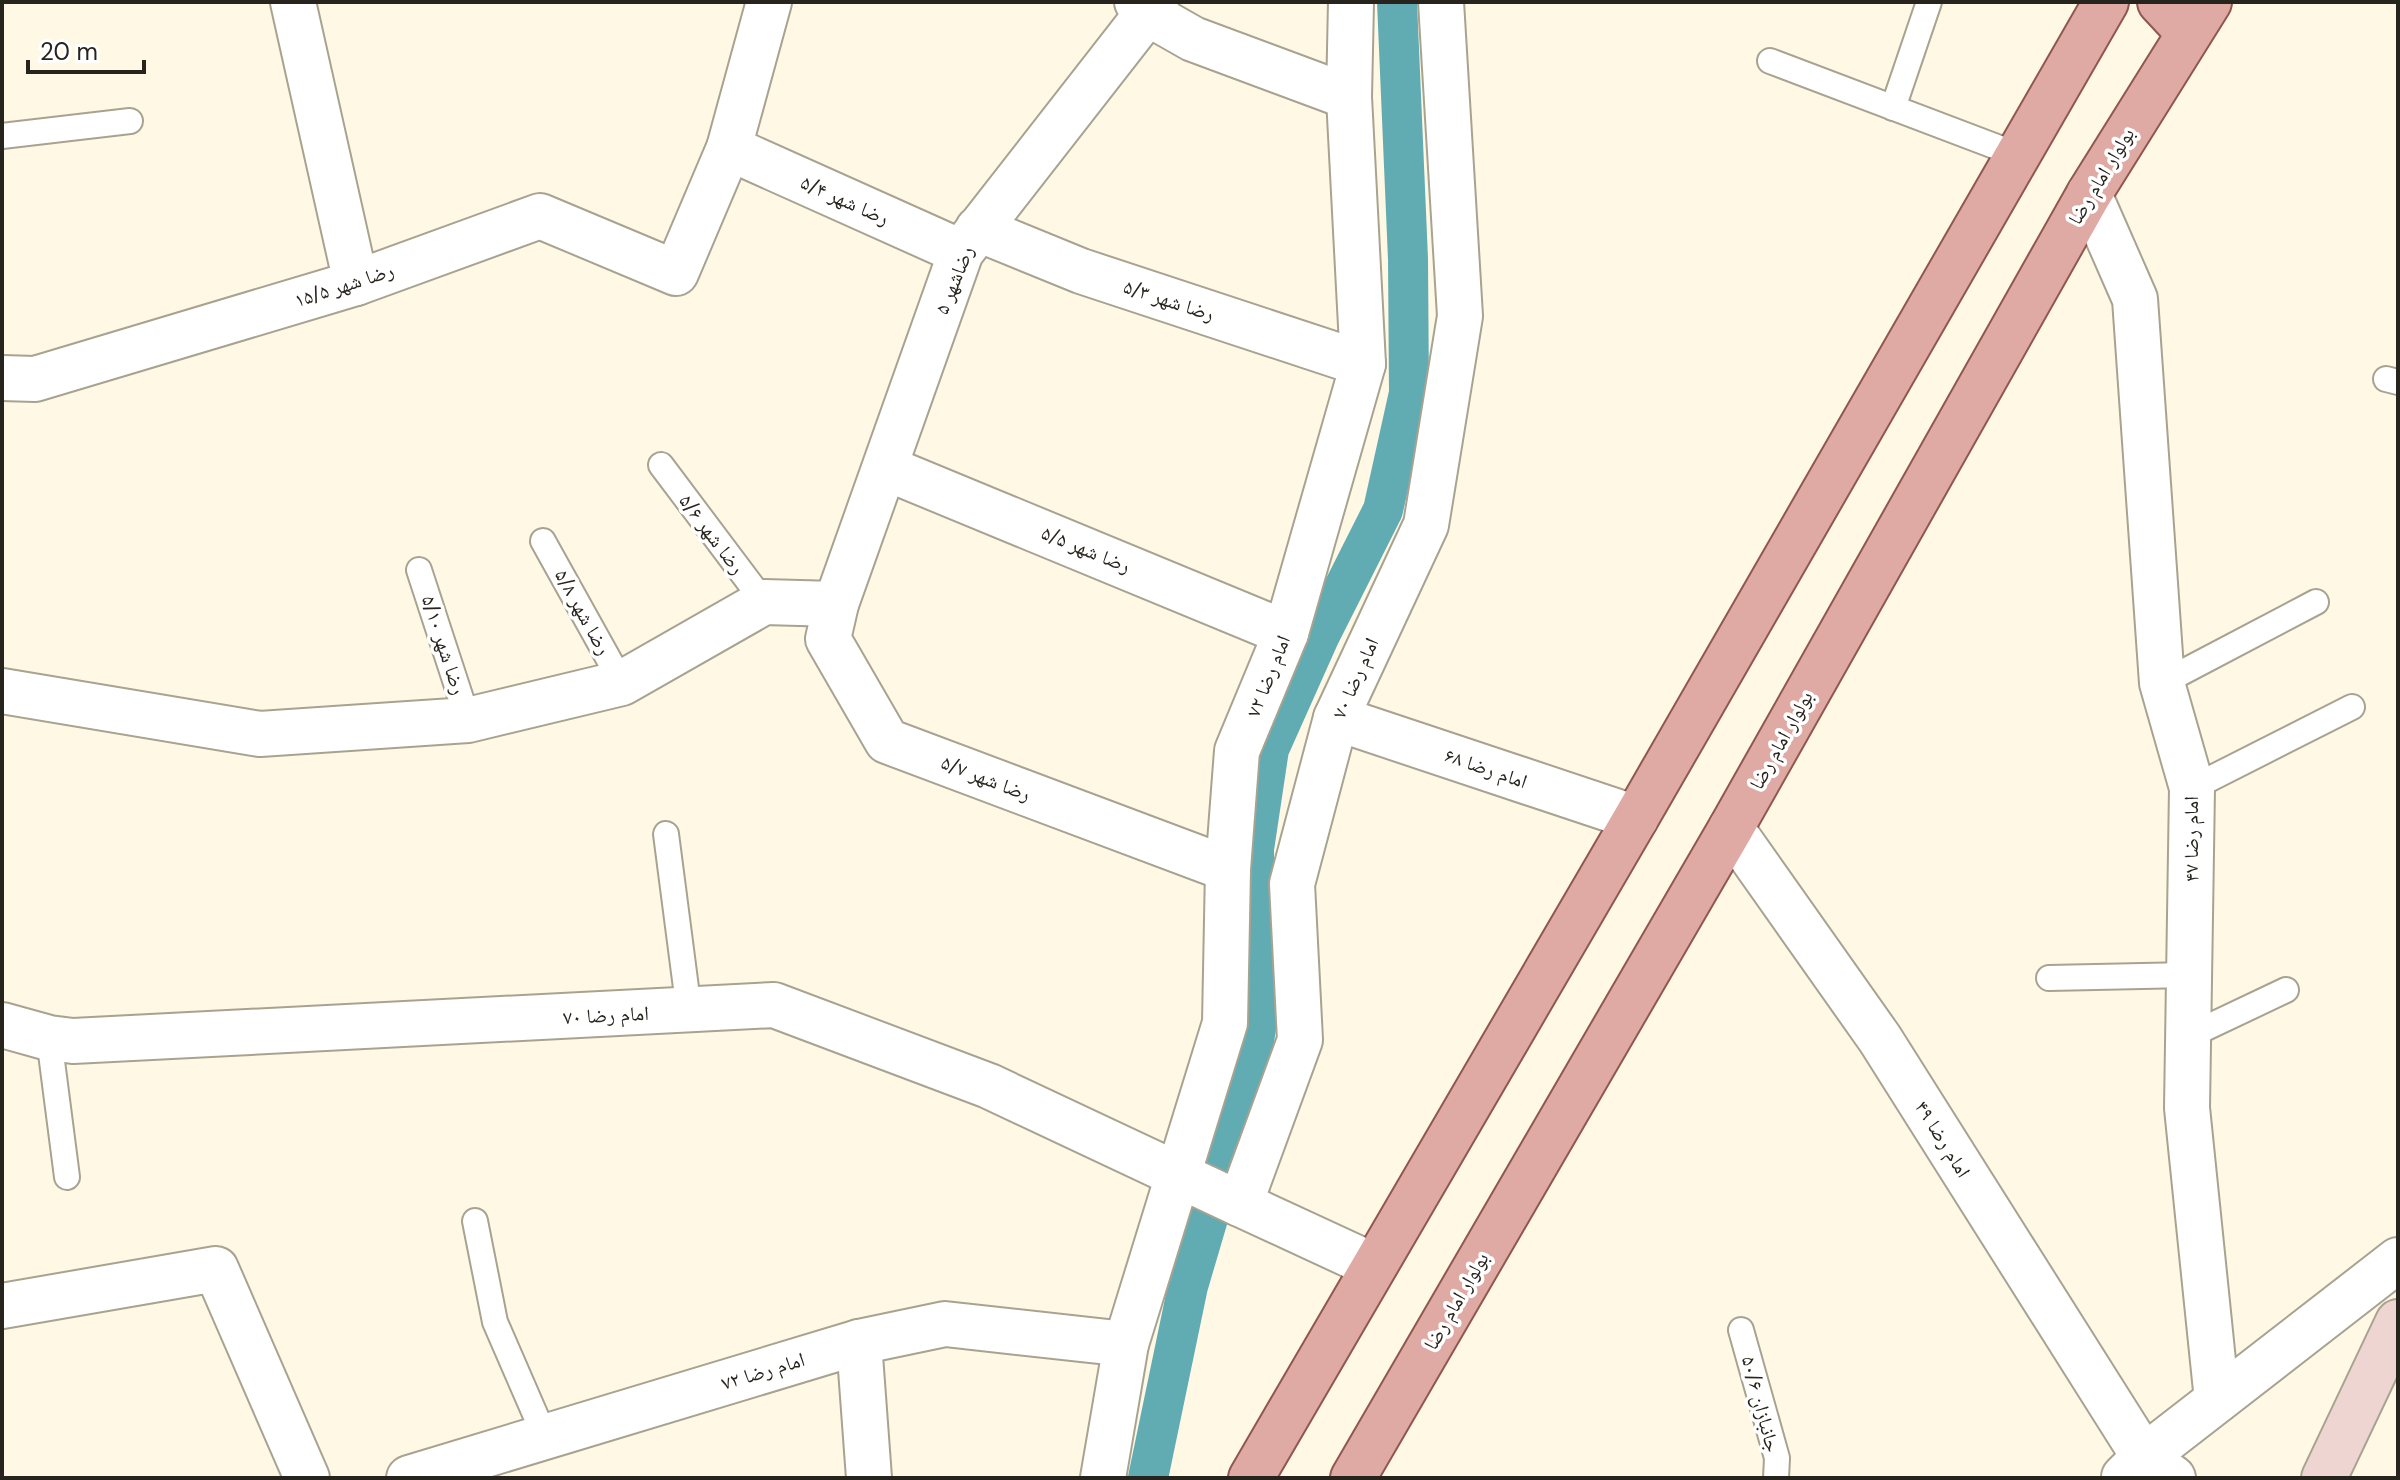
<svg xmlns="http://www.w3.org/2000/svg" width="2400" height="1480" font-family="'DM Sans','Noto Naskh Arabic',sans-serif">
<rect width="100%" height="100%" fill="#fef8e5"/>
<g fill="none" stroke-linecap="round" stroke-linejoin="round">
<path stroke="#61acb3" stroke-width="40" d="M1148,1478L1188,1286L1247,1086L1257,1022L1254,849L1269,749L1319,637L1383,510L1409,393L1408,259L1397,2"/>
<defs>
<g id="service">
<path d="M1770,61L2018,155"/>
<path d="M1893,108L1929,2"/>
<path d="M2,136L130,121"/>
<path d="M2386,379L2398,382"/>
<path d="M661,465L764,602"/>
<path d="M543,541L622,683"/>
<path d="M419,570L468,720"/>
<path d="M2162,683L2316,602"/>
<path d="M2192,788L2352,707"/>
<path d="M666,834L689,1011"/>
<path d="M2049,978L2189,975"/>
<path d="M2189,1036L2286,990"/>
<path d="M49,1038L67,1177"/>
<path d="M475,1221L495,1322L545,1437"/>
<path d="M1741,1330L1777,1458L1776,1478"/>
</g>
<g id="minor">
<path d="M293,2L356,283"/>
<path d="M1137,2L1149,14L1193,39L1349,97"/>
<path d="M1156,2L961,252L836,604L828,639L887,741L1228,869"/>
<path d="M729,148L961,252"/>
<path d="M2089,194L2135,299L2162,683L2192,788L2187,1108L2217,1400"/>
<path d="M978,229L1081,271L1363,364"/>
<path d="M2,378L35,379L356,283L540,216L676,273L729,148L769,2"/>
<path d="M886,468L1286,633"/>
<path d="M2,691L260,734L468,720L622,683L764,602L836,604"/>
<path d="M1336,718L1636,818"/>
<path d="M1731,828L1880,1039L2144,1457L2173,1478"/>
<path d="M2,1025L49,1038L73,1041L774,1005L989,1086L1240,1204"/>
<path d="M1374,1266L1240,1204L1300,1040L1292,884L1336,718L1426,525L1460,316L1441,2"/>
<path d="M2,1306L216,1269L307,1478"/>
<path d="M859,1342L869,1478"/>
<path d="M2124,1477L2144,1457L2398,1260"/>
<path d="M409,1478L859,1342L945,1324L1126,1344"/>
<path d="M1103,1478L1126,1344L1225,1023L1228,869L1237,751L1286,633L1363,364L1349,97L1351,2"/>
</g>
<path id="secondary" d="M2324,1478L2398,1322"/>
<g id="primary">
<path d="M2160,2L2188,32"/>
<path d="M1251,1478L1636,818L2106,2"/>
<path d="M1353,1478L1731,828L2089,194L2209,2"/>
</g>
</defs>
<use href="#service" stroke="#a8a391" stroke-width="28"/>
<use href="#minor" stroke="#a8a391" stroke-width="48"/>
<use href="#secondary" stroke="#a8a391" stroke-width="48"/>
<use href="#primary" stroke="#90574e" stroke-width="48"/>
<use href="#service" stroke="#fff" stroke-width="24"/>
<use href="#minor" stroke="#fff" stroke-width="44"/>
<use href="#secondary" stroke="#efd5d2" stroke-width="44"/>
<use href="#primary" stroke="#dfaaa4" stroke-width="44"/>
</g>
<g text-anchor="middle" stroke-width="7" stroke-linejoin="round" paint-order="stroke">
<g font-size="20" fill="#26241d" stroke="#fff">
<text transform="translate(2101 176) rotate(-59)" y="7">بولوار امام رضا</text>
<text transform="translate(845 200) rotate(24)" y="7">رضا شهر ۵/۴</text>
<text transform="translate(954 280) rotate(-68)" y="7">رضاشهر ۵</text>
<text transform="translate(344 285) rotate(-18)" y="7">رضا شهر ۱۵/۵</text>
<text transform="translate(1169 300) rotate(18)" y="7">۵/۳ رضا شهر</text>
<text transform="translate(712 534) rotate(53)" y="7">رضا شهر ۵/۶</text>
<text transform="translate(1086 549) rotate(22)" y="7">رضا شهر ۵/۵</text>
<text transform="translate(583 612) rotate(61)" y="7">رضا شهر ۵/۸</text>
<text transform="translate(444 645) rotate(72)" y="7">رضا شهر ۵/۱۰</text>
<text transform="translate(1268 676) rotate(-68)" y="7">امام رضا ۷۲</text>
<text transform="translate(1355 678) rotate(-66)" y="7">امام رضا ۷۰</text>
<text transform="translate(1781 740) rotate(-61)" y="7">بولوار امام رضا</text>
<text transform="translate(1486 768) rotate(19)" y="7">امام رضا ۶۸</text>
<text transform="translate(986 778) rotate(21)" y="7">رضا شهر ۵/۷</text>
<text transform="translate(2191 839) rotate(-90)" y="7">امام رضا ۴۷</text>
<text transform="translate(606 1015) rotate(-3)" y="7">امام رضا ۷۰</text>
<text transform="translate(1943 1139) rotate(58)" y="7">امام رضا ۴۹</text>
<text transform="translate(1456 1301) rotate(-60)" y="7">بولوار امام رضا</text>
<text transform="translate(763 1371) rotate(-17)" y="7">امام رضا ۷۲</text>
<text transform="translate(1761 1404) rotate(75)" y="7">جانبازان ۵۰/۶</text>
</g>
</g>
<rect width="2400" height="1480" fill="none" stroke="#26241d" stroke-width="8"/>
<path d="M28 60v12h116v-12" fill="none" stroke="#26241d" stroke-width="4"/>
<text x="40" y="60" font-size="24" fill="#26241d" stroke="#ffffff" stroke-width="6" paint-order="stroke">20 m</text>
</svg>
